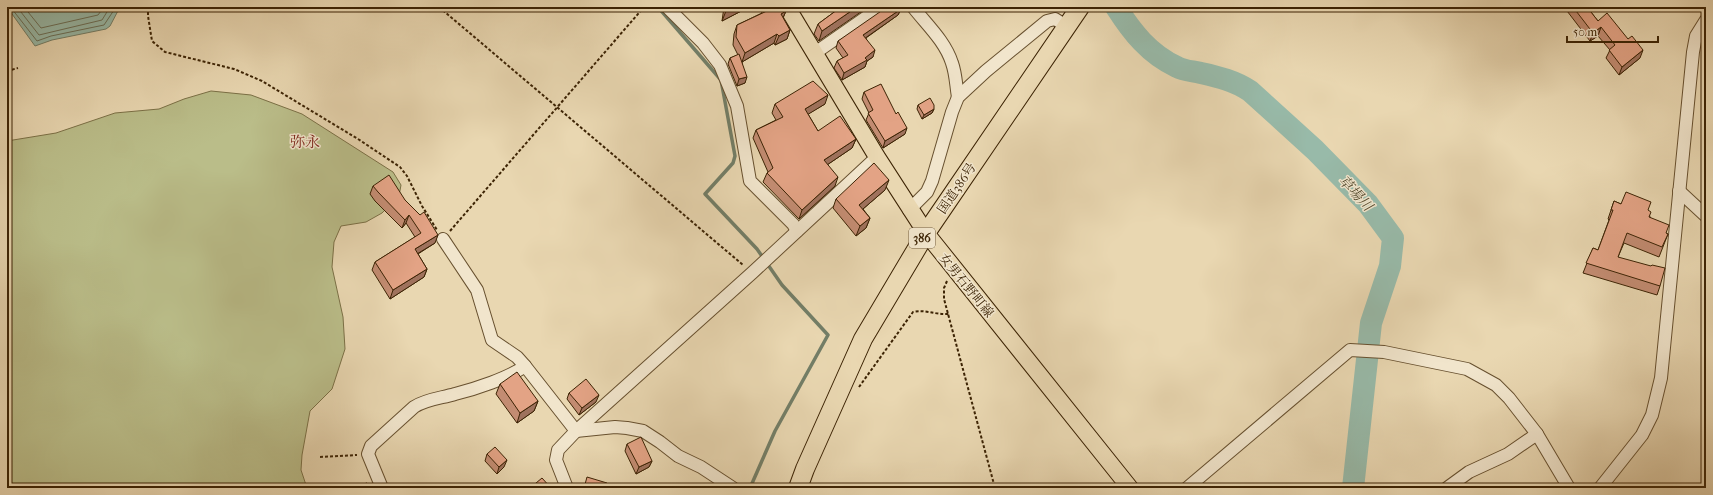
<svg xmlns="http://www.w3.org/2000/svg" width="1713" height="495" font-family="'IM FELL French Canon','Noto Serif JP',serif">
<rect width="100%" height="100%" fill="#e9d7b1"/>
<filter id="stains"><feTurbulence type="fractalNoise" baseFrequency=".005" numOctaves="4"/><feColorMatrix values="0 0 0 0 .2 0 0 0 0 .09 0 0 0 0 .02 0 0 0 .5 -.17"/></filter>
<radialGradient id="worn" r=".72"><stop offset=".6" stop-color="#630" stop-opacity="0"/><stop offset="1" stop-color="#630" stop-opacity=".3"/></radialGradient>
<path fill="#babd89" stroke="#7b7046" d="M211,91L251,95L302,114L393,172L401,185L399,196L382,213L366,222L341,226L334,242L332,267L343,317L345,349L332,389L310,411L302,455L301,470L307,488H7V141L56,133L115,113L159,109L184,99Z"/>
<path fill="#98baa9" stroke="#737e67" d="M7,7H120L110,26L106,29L52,40L35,46Z"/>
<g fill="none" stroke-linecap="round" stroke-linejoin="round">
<g stroke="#6a6e56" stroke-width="1">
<path d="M7,7L12,9L37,41L51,36L104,25L116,7"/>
<path d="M17,7L39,35L102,20L110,7"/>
<path d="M24,7L41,28L98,15L104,7"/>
</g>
<path stroke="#737e67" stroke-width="3.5" d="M658,7L721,80L735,156L733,163L705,194L757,249L782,285L828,335L775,431L750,488"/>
<path stroke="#98baa9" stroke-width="22" d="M1116,7C1132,32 1149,54 1177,67C1184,71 1193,71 1201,73C1219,77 1235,81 1250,91L1315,150L1368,204L1393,238L1390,266L1371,323L1353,488"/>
<defs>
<g id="minor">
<path d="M667,7L703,43L720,65L737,106L750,181L793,224L797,231"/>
<path d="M913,7C927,25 945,41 952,63C956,74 956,86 958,97"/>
<path d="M815,53L881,7"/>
<path d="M1679,191L1706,216"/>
<path d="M909,210L927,192L932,181L952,112L958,97L986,71L1047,21L1055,19L1066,26"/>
<path d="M443,239L477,290L492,340L517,357L525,366L576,431"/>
<path d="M576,431L615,427L627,428L643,431L660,442L678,456L701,467L733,488"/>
<path d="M382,488L368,454L371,446L414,407C426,399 442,398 455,394C475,389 509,378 525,366"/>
<path d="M567,488L556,460L558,450L576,431L752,273L877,157"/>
<path d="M1187,488L1350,350L1384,352L1467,369L1496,385L1509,398L1537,434"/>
<path d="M1447,488L1469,472L1508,454L1537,434L1569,488"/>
<path d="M1600,488L1642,435L1652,415L1661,378L1693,52L1696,36L1706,20"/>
</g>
<path id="major" d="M787,7L877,157L926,233L1130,488"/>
<path id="highway" d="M798,488L805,469L863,339L926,233L1080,7"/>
</defs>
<use href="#minor" stroke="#67502f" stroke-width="14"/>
<use href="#major" stroke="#3c2304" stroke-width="18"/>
<use href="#highway" stroke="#3c2304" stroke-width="20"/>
<g stroke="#3c2304" stroke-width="2" stroke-dasharray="3 2" stroke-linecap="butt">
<path d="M148,7V16L152,41L165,52L234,69L262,81L358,139L400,167L407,176L422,206L437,230"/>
<path d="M439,7L743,265"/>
<path d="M7,59L10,70"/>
<path d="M7,71L18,68"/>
<path d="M450,231L644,7"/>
<path d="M947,281L944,288V299L995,488"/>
<path d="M859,387L913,312C925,309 935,315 949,314"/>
<path d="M320,457L357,455"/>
<path d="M362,488L367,483"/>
</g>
<use href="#minor" stroke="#f1e5cc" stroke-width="12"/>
<use href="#major" stroke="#e9d7b1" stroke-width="16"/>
<use href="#highway" stroke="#e9d7b1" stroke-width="18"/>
</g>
<g fill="#c38c72" stroke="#3c2304">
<path d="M724,7H749L722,21Z"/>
<path d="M762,7H783L786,11L783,18L790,30L787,39L775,45L774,43L742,62L745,83L737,86L728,64L730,58L738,55L733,45L734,34L737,25L762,13L761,11Z"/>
<path d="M841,7L819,41L814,34L818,24Z"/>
<path d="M1564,7H1587L1598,21L1640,58L1619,75L1606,58L1610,50L1598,36L1590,41Z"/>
<path d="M901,9L898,15L866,38L873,57L867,61L865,67L842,80L834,68L837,61L843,58L836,48L838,41Z"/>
<path d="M864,92L905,134L883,148L866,120L869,113L862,99Z"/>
<path d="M775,104H825L808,114L818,131L856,139L852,148L827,165L835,186L799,219L763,182L767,173L768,172L753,138L756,130L776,120L772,113Z"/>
<path d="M918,105L934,109L932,113L922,119L917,109Z"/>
<path d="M373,186L405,200L435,243L418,254L427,269L424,277L390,299L372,270L375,262L415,237L406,223L402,228L375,201L370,194Z"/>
<path d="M885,190L863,209L870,218L866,228L856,236L833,208L836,199Z"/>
<path d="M1706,194V205L1702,202L1703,198Z"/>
<path d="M1614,201L1621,204L1648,210L1650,217L1666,233L1668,234L1659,257L1624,243L1618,257L1660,286L1657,295L1583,273L1593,248L1598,250L1609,220L1608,219Z"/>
<path d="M500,384L538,401L534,411L517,423L496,394Z"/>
<path d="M569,393L596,402L579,415L567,399Z"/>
<path d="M627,444L652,461L649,467L636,474L625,451Z"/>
<path d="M487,454L504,467L497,474L485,461Z"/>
</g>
<g fill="#9f725d" stroke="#3c2304">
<path d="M733,7H749L722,21L726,11Z"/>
<path d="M857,7H868L819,41L822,31Z"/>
<path d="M901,9L898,15L861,41L863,35Z"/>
<path d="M786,11L782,20L781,14Z"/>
<path d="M1601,27L1598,36L1590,41L1593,33Z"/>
<path d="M790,30L787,39L775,45L779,36Z"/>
<path d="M777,34L774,43L742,62L745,53Z"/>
<path d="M875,50L873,57L867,61L865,67L842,80L844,73Z"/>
<path d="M1643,50L1640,58L1619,75L1622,67Z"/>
<path d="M747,77L745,83L737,86L739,79Z"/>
<path d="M828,95L825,104L802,118L805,109Z"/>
<path d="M934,109L932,113L922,119L924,115Z"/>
<path d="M907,128L905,134L883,148L885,141Z"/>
<path d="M856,139L852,148L821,169L824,160Z"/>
<path d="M838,177L835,186L799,219L802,210Z"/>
<path d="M889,180L885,190L856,215L859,205Z"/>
<path d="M409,215L406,223L402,228L405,220Z"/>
<path d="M870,218L866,228L856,236L860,226Z"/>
<path d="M438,235L435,243L412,257L415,249Z"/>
<path d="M427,269L424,277L390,299L393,290Z"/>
<path d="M599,395L596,402L579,415L582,408Z"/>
<path d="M538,401L534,411L517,423L520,413Z"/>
<path d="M507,460L504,467L497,474L499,467Z"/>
<path d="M652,461L649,467L636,474L639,467Z"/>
</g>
<g fill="#e3a385" stroke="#3c2304">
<path d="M726,7H733L726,11Z"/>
<path d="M767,7H783L786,11L781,14L790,30L779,36L777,34L745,53L736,37L737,25L769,10Z"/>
<path d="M841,7H857L822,31L818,24Z"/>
<path d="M887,7H899L901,9L863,35L875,50L865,58L867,60L844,73L837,61L848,55L838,41Z"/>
<path d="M1573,7H1587L1598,21L1607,13L1628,39L1632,36L1643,50L1622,67L1609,50L1615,45L1601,27L1593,33Z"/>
<path d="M739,54L747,77L739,79L730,58Z"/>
<path d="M813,81L828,95L805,109L818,131L840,116L856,139L824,160L838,177L802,210L767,173L773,168L756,130L783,117L775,104Z"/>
<path d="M881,84L896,114L898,112L907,128L885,141L868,113L873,110L864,92Z"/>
<path d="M930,98L934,105V109L924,115L918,105Z"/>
<path d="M874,163L889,180L859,205L870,218L860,226L836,199Z"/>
<path d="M389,175L405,200L420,215L424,212L438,235L415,249L427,269L393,290L375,262L421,233L409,215L405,220L378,192L373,186Z"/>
<path d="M1626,192L1651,202L1648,210L1651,212L1649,217L1669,225L1666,233L1668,234L1662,247L1627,233L1618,257L1651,266L1652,265L1665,268L1660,286L1586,263L1593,248L1598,250L1613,210H1611L1614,201L1621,204Z"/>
<path d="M1706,194V201L1703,198Z"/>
<path d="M517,372L538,401L520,413L500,384Z"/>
<path d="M586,379L599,395L582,408L569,393Z"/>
<path d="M641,437L652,461L639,467L627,444Z"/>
<path d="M495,447L507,460L499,467L487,454Z"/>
<path d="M587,477L607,483L605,488H584Z"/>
<path d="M542,478L551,488H530Z"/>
</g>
<g text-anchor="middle" stroke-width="3" stroke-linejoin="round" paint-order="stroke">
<rect fill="#f1e5cc" stroke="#725d40" stroke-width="1" x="909" y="228" width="26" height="20" rx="3"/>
<g font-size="12" font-weight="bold" fill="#3c2304">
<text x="922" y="242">386</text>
</g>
<g font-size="13" fill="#3c2304" stroke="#f1e5cc">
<text transform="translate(956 188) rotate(-56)" y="5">国道386号</text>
<text transform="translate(967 285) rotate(51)" y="5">女男石野町線</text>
</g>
<g font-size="14" font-style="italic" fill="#53492d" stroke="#f1e5cc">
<text transform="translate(1356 193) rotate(47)" y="5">草場川</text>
</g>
<g font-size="15" fill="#7a1f14" stroke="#f1e5cc">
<text x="305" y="147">弥永</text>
</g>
</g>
<rect width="1713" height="495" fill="none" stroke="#e9d7b1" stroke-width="24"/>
<rect x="8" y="8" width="1697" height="479" fill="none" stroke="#3c2304" stroke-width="2"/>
<rect x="12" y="12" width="1689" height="471" fill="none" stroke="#3c2304"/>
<path d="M1567 36v6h91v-6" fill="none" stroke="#3c2304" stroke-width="2"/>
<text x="1573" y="36" font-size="12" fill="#3c2304" stroke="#f1e5cc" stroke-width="3" paint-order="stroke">50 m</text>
<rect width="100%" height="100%" filter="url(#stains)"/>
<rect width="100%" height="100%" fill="url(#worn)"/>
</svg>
